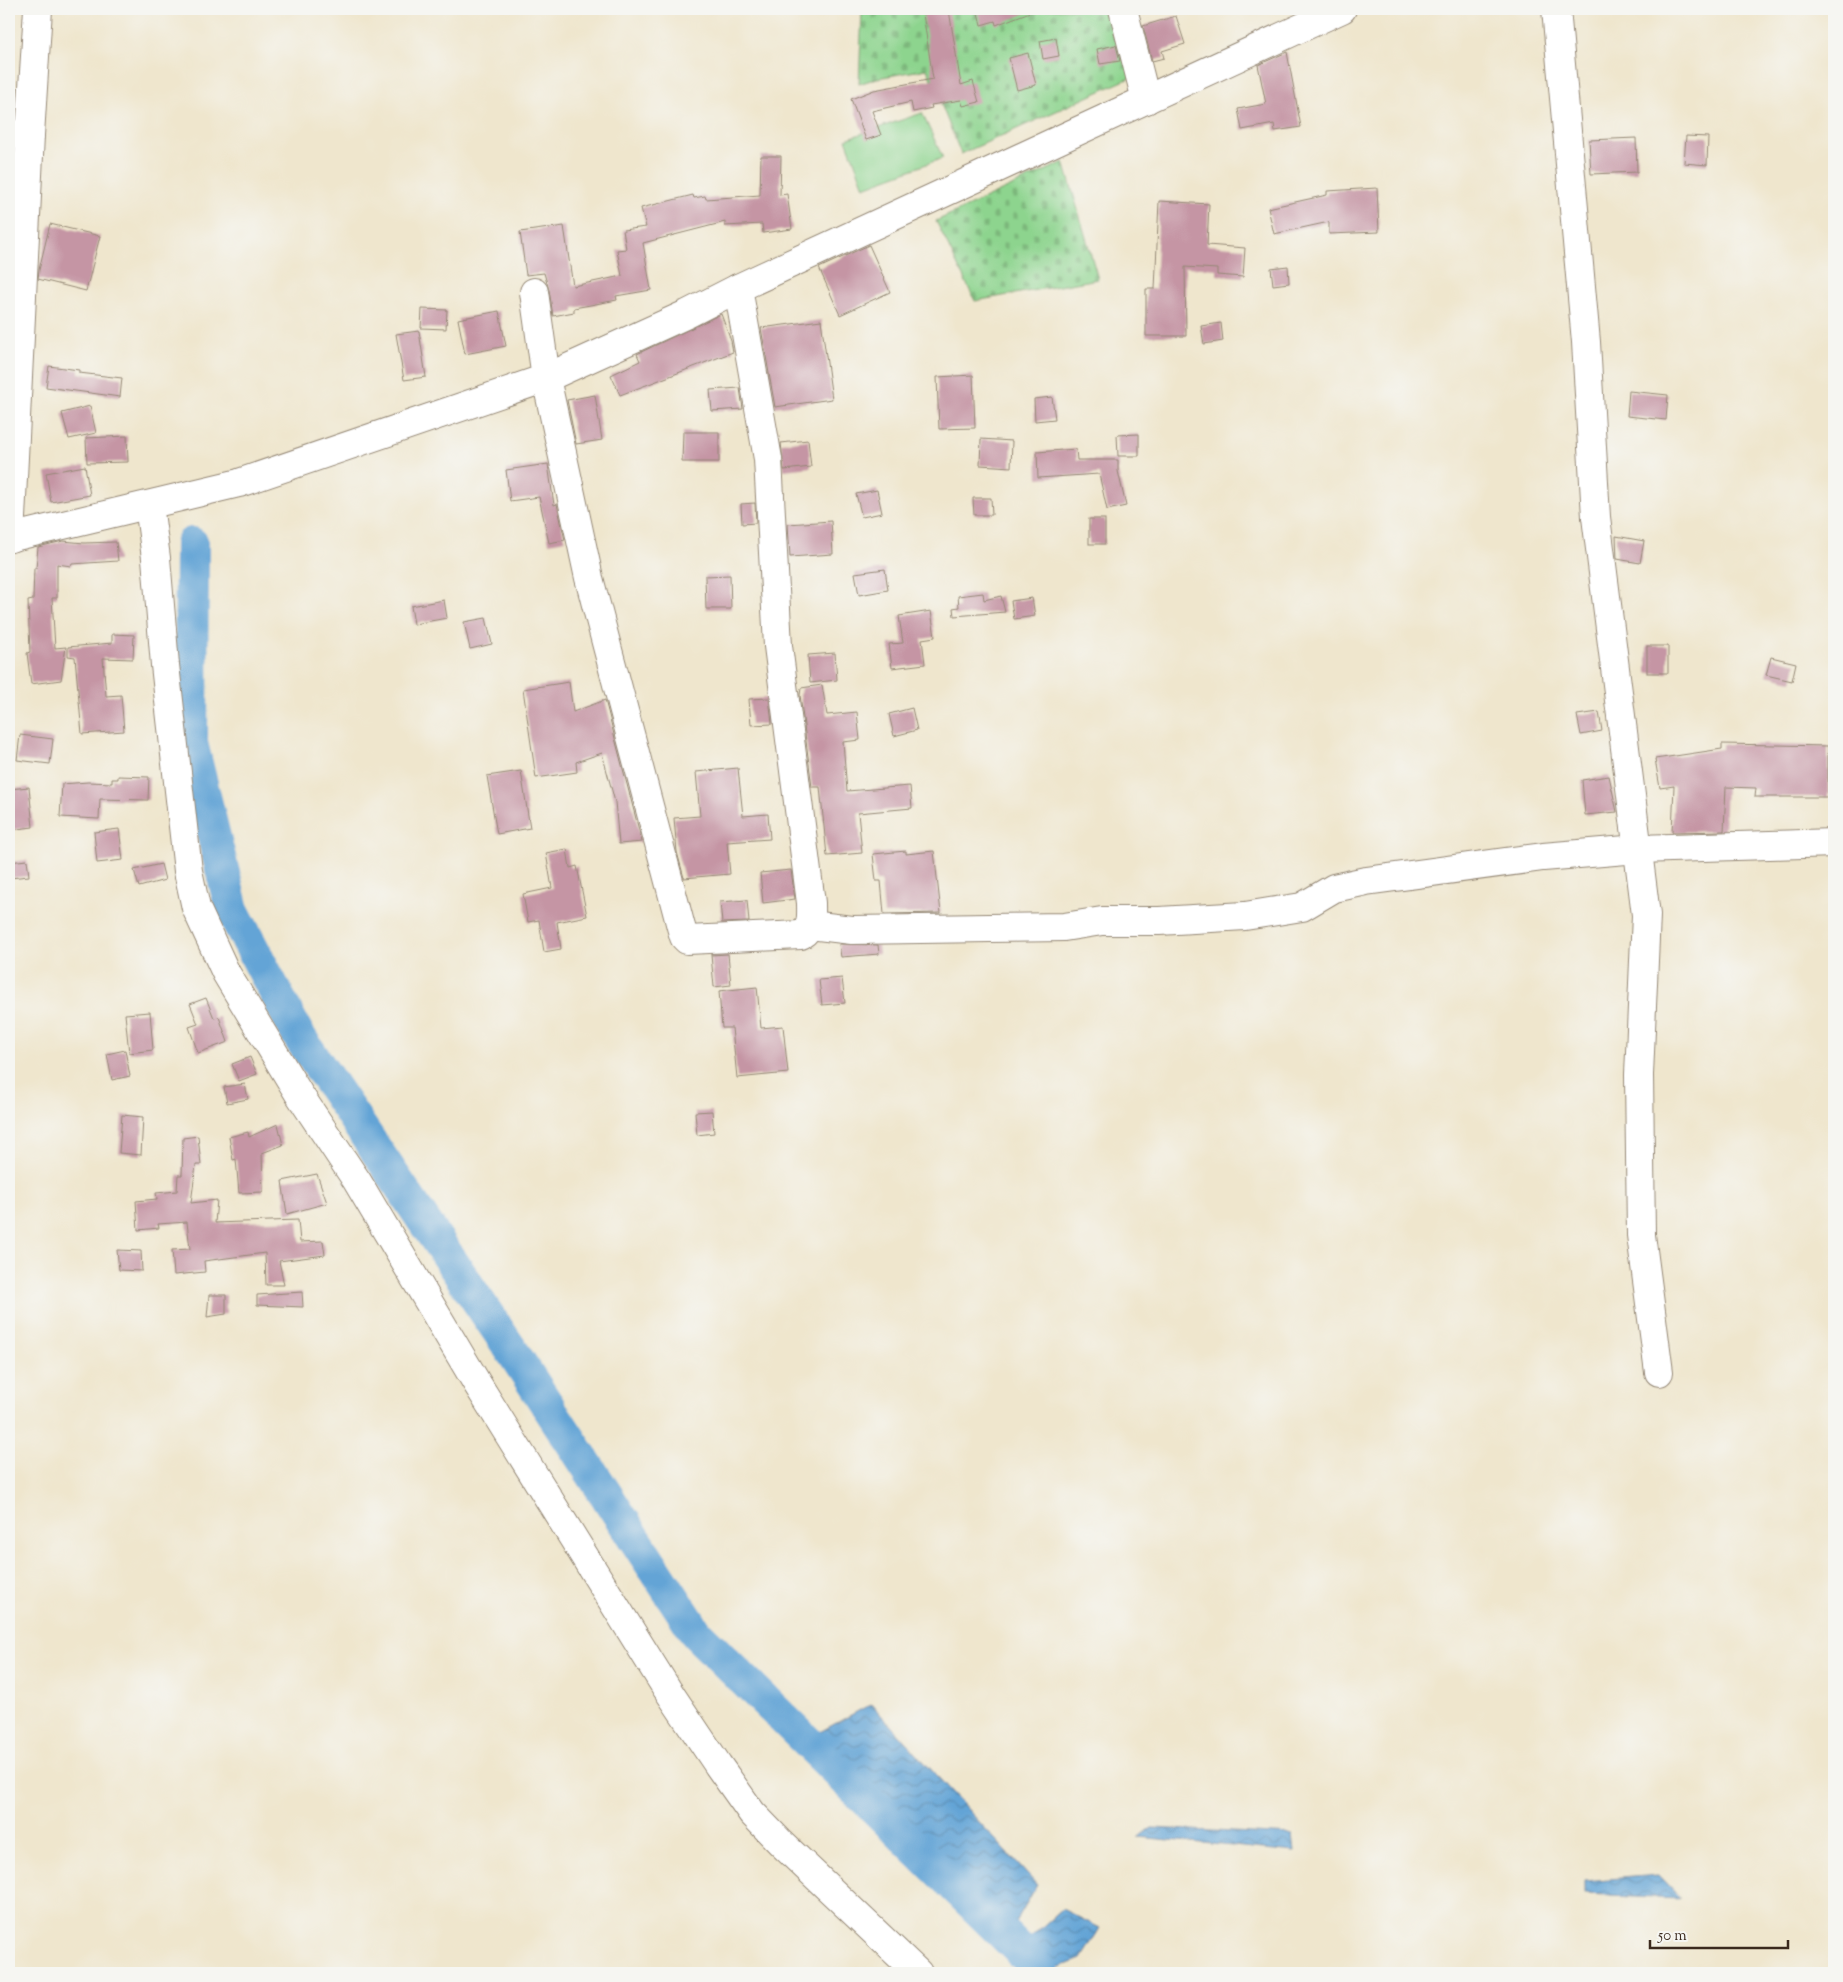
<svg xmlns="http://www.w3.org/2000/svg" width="1843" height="1982" font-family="'Sorts Mill Goudy',serif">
<defs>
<pattern id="cemetery-stones" width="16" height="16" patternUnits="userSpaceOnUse" patternTransform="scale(1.25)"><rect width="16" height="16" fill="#8dd48e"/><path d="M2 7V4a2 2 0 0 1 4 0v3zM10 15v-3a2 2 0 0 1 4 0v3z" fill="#7bb67a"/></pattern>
<pattern id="water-waves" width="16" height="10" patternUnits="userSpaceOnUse" patternTransform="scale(1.25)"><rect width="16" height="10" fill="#63a4d6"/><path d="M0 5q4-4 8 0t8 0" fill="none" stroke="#5386ad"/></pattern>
</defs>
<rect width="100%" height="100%" fill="#f6f6f2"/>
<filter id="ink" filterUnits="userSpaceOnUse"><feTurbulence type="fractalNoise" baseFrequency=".02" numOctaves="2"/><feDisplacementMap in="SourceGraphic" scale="10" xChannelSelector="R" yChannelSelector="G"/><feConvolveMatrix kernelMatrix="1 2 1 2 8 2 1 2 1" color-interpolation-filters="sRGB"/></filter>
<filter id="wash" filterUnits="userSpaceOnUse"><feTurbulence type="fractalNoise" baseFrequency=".0096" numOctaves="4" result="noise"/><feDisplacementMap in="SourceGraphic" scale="20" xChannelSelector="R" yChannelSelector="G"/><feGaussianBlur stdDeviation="1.12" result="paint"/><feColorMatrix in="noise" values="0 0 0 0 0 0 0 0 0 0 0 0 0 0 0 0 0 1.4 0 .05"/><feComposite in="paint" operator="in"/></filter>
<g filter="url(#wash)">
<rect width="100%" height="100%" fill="#efe6cd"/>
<g fill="url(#cemetery-stones)" stroke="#647f56">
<path d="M862,9H1114L1132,77L961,154L927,69L877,78L859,84Z"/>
<path d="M1064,162L1098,279L975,301L936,221Z"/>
</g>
<path fill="#8dd48e" stroke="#647f56" d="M922,113L943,158L864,187L846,139Z"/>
<g fill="url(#water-waves)" stroke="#4f677a">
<path d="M871,1704L1037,1885L1011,1930L816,1734Z"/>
<path d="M1152,1828L1293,1835L1295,1852L1138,1837Z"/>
<path d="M1658,1875L1680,1898L1584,1894V1881Z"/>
<path d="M1062,1909L1100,1928L1081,1959L1060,1967L1025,1942Z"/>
</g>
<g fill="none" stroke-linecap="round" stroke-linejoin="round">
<path stroke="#63a4d6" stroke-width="34" d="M192,544L191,743L232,910L298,1035L514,1354L697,1634L1043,1973"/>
</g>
<g id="blocks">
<g fill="#c595a4">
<path d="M977,9H1035V10L996,25L995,21L981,25Z"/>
<path d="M949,10L961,85L973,81L979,102L963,106L961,100L931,105L932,108L913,112L911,102L872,111L881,135L866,140L851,99L874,90L933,79L923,14Z"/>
<path d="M1176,16L1185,44L1162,51L1164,58L1152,61L1143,26Z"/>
<path d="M1056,38L1059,56L1043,59L1040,41Z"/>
<path d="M1116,45L1120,61L1100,64L1097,49Z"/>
<path d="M1287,52L1301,127L1275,131L1274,124L1242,130L1238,109L1266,104L1258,65Z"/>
<path d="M1028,53L1036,85L1017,90L1009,58Z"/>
<path d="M1686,136L1708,137L1707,165L1684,163Z"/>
<path d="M1636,138L1637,172L1591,174L1589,140Z"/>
<path d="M761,156H781L780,195L787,194L792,229L763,233L762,224L725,226V222L643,243L651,290L616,296L617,300L574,308V312L553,316L549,290L544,273L526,275L520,232L564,226L573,286L622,276L617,250L626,249L623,230L646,227L641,208L693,195L694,198L705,196L706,199L760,195Z"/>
<path d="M1377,188L1379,232L1329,234V222L1274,234L1268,208L1327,195V191Z"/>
<path d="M1159,201L1209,204L1207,245L1245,248L1243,277L1217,275V269L1185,267L1186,336H1146V289H1155Z"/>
<path d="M50,224L100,236L86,291L38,279L39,270Z"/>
<path d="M869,245L890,292L840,315L819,268Z"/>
<path d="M1288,266L1289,283L1273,285L1271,268Z"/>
<path d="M422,309L447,310L446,329L421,328Z"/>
<path d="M499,311L506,346L465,354L458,319Z"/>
<path d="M721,314L731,341L733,352L620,395L611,375L640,361L637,354Z"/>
<path d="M821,320L832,399L775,407L761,328Z"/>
<path d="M1221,323L1223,341L1204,344L1201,326Z"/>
<path d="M419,331L426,377L404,380L396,334Z"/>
<path d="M49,366L79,370V373L122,378L120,397L46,387Z"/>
<path d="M973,375L975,428L939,429L937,377Z"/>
<path d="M740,388L743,409L712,411L710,390Z"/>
<path d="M1629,391L1668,395L1666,420L1627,416Z"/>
<path d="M595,395L602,440L576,444L567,400Z"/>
<path d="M1052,397L1055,419L1035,421L1034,399Z"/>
<path d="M90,406L96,433L69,439L62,413Z"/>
<path d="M683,432H719V462H682Z"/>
<path d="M1139,434V456H1118L1117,435Z"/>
<path d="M127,436L128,462L87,463L86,438Z"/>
<path d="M981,439L1012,441L1011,467L980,465Z"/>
<path d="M808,440L811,467L784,470L781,443Z"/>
<path d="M1076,449L1077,460H1118V471L1126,506L1107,510L1099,474L1038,478L1037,452Z"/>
<path d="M548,464L554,505L557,504L565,540L549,543L539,497L510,501L506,470Z"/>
<path d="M85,466L90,495L51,502L46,473Z"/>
<path d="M877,490L882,513L862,517L856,494Z"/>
<path d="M973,498H991L992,515H974Z"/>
<path d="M755,503L756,523L742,524L741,504Z"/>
<rect x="1089" y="519" width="16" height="25"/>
<path d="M831,521L833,554L790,557L788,524Z"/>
<path d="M1616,536L1644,541L1640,563L1617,559Z"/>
<path d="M63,541L84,543L116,542L118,561L72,564L71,566L57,564V598H52L55,648L66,647L61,680L31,684L27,653L30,652L28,601L33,600L34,568H36L38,547Z"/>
<path d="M885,569L888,590L859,595L855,573Z"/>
<path d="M730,575L731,609H706L705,576Z"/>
<path d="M983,593L984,600L1001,596L1005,612L954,616L953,608L959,607L958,596Z"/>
<path d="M1032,598L1035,616L1014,619L1011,601Z"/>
<path d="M444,600L447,618L414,624L411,606Z"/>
<path d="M931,611L935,637L922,639L925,664L892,668L889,644L903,643L899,616Z"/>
<path d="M486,618L492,644L470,649L464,622Z"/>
<path d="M112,634L134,635L133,659L103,658L106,696L121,695L124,731L82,734L75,657L68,656V647L112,643Z"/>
<rect x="1647" y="646" width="21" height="27"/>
<path d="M835,653L837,680L810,683L808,655Z"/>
<path d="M1771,657L1796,663L1792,681L1766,675Z"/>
<path d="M569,682L573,712L605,700L642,842L619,844L615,802L602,753L576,762L577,772L536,778L523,689Z"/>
<path d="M822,685L827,715L857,712L860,740L843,742L847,791L910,786L912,808L858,813L862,853L827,856L820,787H812L800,695L801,688Z"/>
<path d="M769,698L772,724L751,725L749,699Z"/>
<path d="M912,708L917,730L894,736L889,714Z"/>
<path d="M1599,712L1602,731L1581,735L1577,715Z"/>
<path d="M20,735L53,739L50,764L17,760Z"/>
<path d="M1722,744L1828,746V797H1755L1756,788L1726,787L1724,831L1672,832L1674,786L1660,788L1655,759L1722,749Z"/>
<path d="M738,768L743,816L768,814L770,839L727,842L730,874L684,878L677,852L674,818L700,816L696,772Z"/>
<path d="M521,771L530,828L497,834L487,776Z"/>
<path d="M118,776L149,777L148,800L100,799L99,819L60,817L62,784L88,782L112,783V779H118Z"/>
<path d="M1609,776L1617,812L1585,815L1582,780Z"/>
<path d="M29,787L33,827L9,830V789Z"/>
<path d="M119,829L123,860L97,863L94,832Z"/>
<path d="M567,849L570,868L577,866L587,916L557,922L561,949L544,952L539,920L528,922L523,894L552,888L546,853Z"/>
<path d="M906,851V854L934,851L941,913L884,914L881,881H876L873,854Z"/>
<path d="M27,860L29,876L10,878L9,862Z"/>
<path d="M161,864L165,880L139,887L134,870Z"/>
<path d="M791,870L795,899L763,903L760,873Z"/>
<path d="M747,900L749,922L722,923L720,902Z"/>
<path d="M839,944L878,945L879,954L841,957Z"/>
<path d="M728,954L731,985L714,987L711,955Z"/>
<path d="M842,978L845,1003L822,1005L819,980Z"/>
<path d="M757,987L761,1028L783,1026L788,1073L737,1078L732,1028H722L719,991Z"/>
<path d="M206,998L214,1018L219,1017L228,1042L198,1053L189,1027L198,1024L190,1004Z"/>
<path d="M150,1012L153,1050L129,1053L125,1014Z"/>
<path d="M125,1050L130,1076L112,1080L107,1054Z"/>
<path d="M250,1057L257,1074L239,1081L232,1064Z"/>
<path d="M245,1084L248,1099L227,1103L224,1087Z"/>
<path d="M712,1111L714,1133L697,1135L695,1112Z"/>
<path d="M122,1115L143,1117L141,1155L119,1153Z"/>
<path d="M278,1124L283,1145L262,1153L263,1192L239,1193L236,1159L233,1160L229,1137L248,1132L249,1137Z"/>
<path d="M198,1136L201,1165H196L191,1203L217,1200L215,1223L298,1220L300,1242L323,1241L325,1255L279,1261L284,1285H266L265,1253L204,1261L205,1272L174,1275L172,1250L190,1249L187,1222L158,1224L159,1228L138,1230L136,1201L157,1199L156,1193L177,1191L178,1175H182L183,1138Z"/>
<path d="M317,1174L327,1203L287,1214L282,1181Z"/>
<path d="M117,1250L141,1251L142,1271L119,1270Z"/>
<path d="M302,1292L303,1307L257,1305V1295Z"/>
<path d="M209,1295H226V1314L207,1317Z"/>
</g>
</g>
</g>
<g filter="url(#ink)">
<use href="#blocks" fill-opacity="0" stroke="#958876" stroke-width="1"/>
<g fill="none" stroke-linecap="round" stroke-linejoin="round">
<defs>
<g id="minor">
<path d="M1123,9L1146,100"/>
<path d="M1556,9L1586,342L1596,517L1646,915L1639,1075L1641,1235L1659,1372"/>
<path d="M9,134L30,135L38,9"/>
<path d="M534,292L546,378L589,578L681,927L684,937L687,940L801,935C813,928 811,915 811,903L778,646L768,459L738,288"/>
<path d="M149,505L156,558L165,665L188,871L196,908L226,973L299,1094L357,1181L478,1385L667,1689L718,1765L752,1813L781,1843L918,1973"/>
<path d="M9,538L239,483L546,378L687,314L738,288L1342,9"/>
<path d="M10,538L30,135"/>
<path d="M810,925L852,930L1064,927L1102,921H1159L1245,916L1302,907L1334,888L1366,881L1543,857L1638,849L1834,843"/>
</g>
</defs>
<use href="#minor" stroke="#958876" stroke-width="30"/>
<use href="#minor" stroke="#fff" stroke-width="28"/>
</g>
</g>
<rect width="1843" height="1982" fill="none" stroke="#f6f6f2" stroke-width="30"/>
<path d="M1650 1940v8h138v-8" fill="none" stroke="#3b2a1e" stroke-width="2.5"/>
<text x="1658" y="1940" font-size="15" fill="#3b2a1e" stroke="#f6f6f2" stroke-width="4" paint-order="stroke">50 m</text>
</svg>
